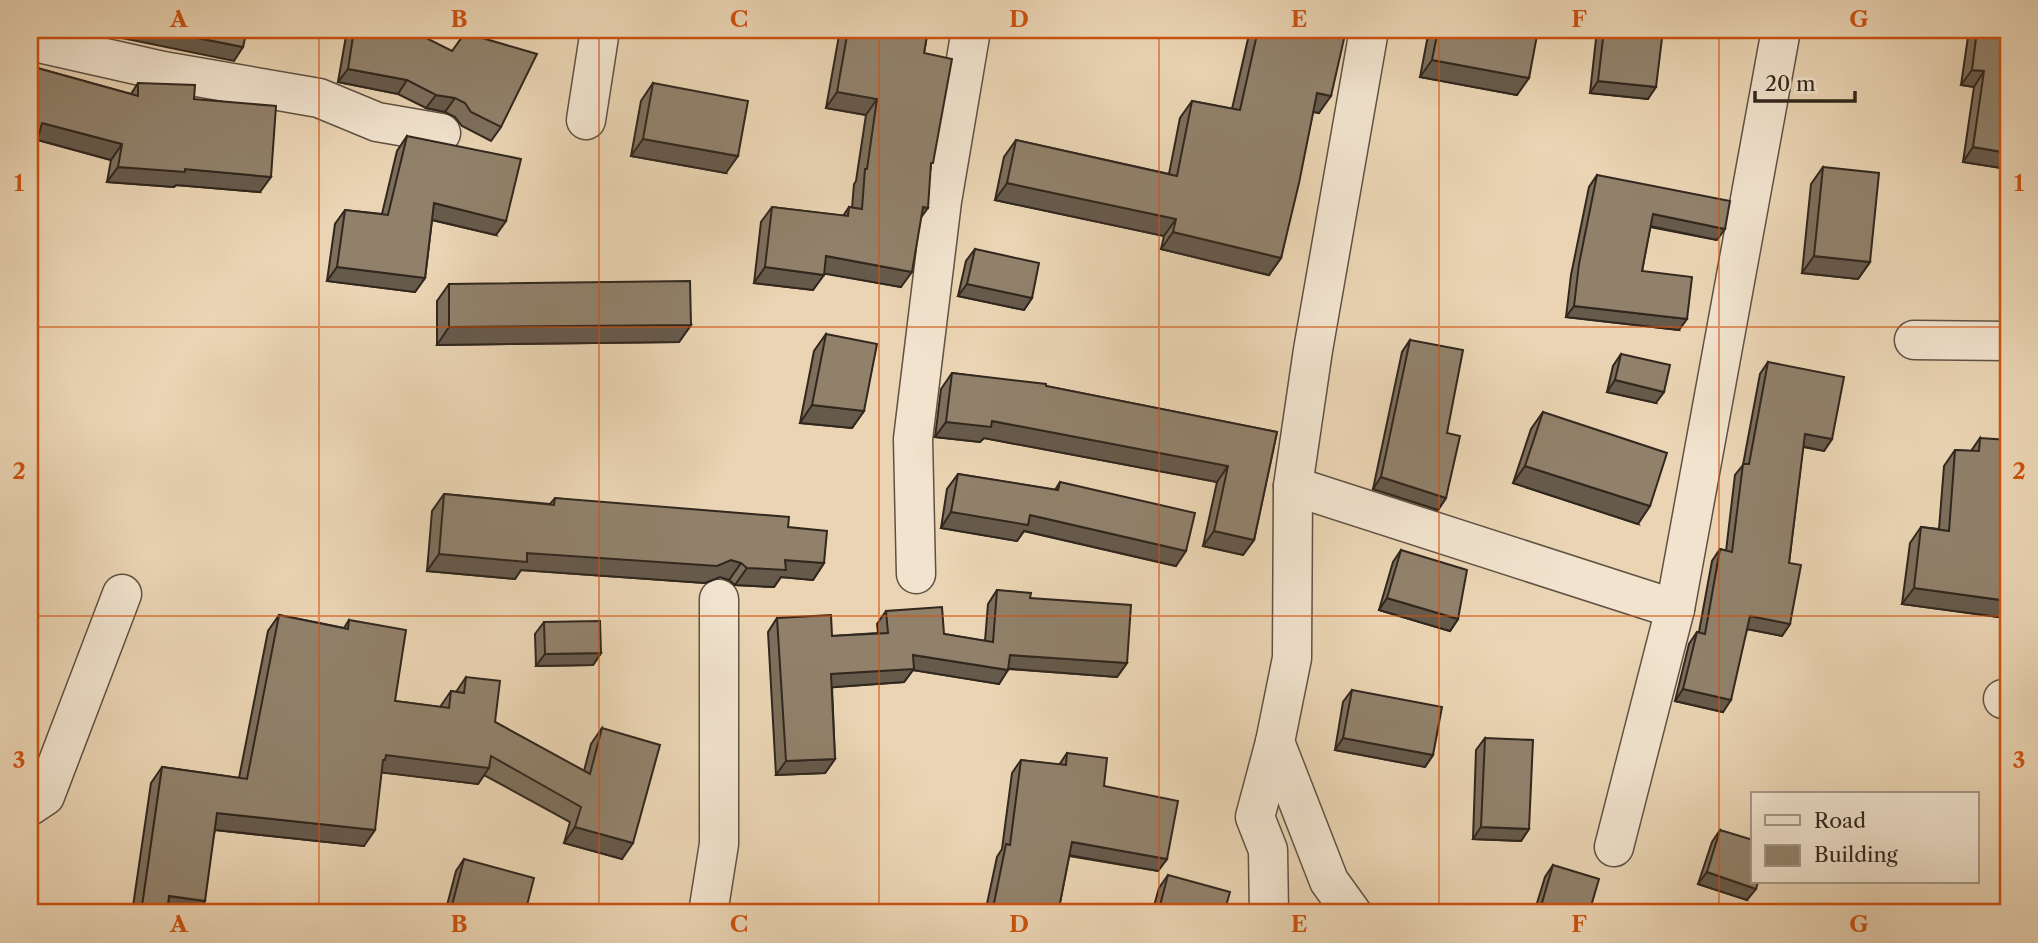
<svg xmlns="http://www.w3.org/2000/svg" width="2038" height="943" font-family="'Libre Caslon Text',serif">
<rect width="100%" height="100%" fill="#ead4b3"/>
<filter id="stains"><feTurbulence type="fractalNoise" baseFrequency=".00286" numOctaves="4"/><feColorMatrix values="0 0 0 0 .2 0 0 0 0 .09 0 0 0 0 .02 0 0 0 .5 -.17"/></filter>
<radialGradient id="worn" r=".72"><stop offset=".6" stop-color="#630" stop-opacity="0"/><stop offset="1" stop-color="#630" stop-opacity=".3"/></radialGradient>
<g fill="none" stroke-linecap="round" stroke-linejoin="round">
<defs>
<g id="minor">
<path d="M30,41L163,71L319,98L377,122L441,133"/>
<path d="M586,120L600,30"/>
<path d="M1914,340L2008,341"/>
<path d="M1293,486L1675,609"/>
<path d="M916,574L913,439L942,201L971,30"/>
<path d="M2003,699H2008"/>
<path d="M30,806L45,796L122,594"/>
<path d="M1614,847L1675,609L1781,30"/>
<path d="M708,913L719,844V599"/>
<path d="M1269,913L1268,850L1255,817L1275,742"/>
<path d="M1352,913L1329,881L1275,742L1292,658L1293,486L1313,350L1369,30"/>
</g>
</defs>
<use href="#minor" stroke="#5f5243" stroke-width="41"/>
<use href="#minor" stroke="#f1e3ce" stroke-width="38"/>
</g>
<g fill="#7d6f5c" stroke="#31271e" stroke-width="2">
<path d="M340,30H416V33L501,127L491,141L462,126L455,117L445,112L426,108L398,94L338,82L346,36L339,35Z"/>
<path d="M840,30H928L924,53L931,167L921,217L901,287L824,273L813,290L754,283L761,222L772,207L843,216L849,207L852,208L854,184L856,181L866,115L826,108Z"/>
<path d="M1250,30H1346L1319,113L1313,112L1281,258L1269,275L1161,249L1164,236L995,200L1004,157L1016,140L1169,174L1180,118L1192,101L1232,109Z"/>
<path d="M1429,30H1538L1517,95L1420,77Z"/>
<path d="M1597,30H1663L1648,99L1590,93Z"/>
<path d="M1969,30H2008V169L1963,162L1974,87L1961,85Z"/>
<path d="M30,66L131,94L138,83L194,99L260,192L176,185L174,187L107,182L111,160L37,140Z"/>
<path d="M653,83L726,173L631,156L641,101Z"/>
<path d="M407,136L496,235L432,220L425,278L415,292L327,281L335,224L345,210L382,214L397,151Z"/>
<path d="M1823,167L1870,262L1858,279L1802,273L1811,184Z"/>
<path d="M1597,175L1717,240L1650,227L1642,271L1679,330L1566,317L1571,275L1589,187Z"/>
<path d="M975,249L1032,298L1024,310L958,296L966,261Z"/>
<path d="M449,284L691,325L679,342L437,345V301Z"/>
<path d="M826,334L864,411L852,428L800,423L814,351Z"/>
<path d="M1410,340L1447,433L1446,498L1438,510L1373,489L1402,352Z"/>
<path d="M1621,354L1656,403L1607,392L1613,366Z"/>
<path d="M1768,362L1832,439L1824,451L1803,447L1789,563L1790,624L1782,636L1747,629L1723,712L1675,701L1689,644L1697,632H1699L1712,561L1720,549L1726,551L1735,475L1743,465L1760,374Z"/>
<path d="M952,373L1046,386L1277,432L1254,540L1243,555L1203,546L1217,482L984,438L980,442L935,437L941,389Z"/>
<path d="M1543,412L1638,524L1513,483L1531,429Z"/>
<path d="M1980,438L2006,618L1902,604L1910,543L1921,527L1939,529L1944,466L1955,450L1971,451Z"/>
<path d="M958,474L1055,490L1060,482L1176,566L1024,531L1017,541L941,528L947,489Z"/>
<path d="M444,494L550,504L555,498L788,527L824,563L813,580L781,577L774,587L735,585L729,580L720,577L705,583L521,570L515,579L427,571L432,511Z"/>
<path d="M1401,550L1458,619L1450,631L1379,610L1393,562Z"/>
<path d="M997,590L1030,598L1127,663L1117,677L1008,669L999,684L913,670L904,682L832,687L835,759L825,773L776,775L768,632L777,618L832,636L878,633L877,624L886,611L944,634L985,641L988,604Z"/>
<path d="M279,615L344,628L349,620L395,701L440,707L451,691L456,692L466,677L495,722L584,771L591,744L602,728L622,859L564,843L570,822L484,775L478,784L381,772L364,846L215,830L196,913H132L151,783L162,767L239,778L268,631Z"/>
<path d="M544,622L601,653L593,665L536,666L535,634Z"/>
<path d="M1352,690L1433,755L1425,767L1335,750L1343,702Z"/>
<path d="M1485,738L1529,829L1521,841L1473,839L1476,750Z"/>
<path d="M1067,753L1104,786L1167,859L1158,871L1069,856L1058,913H985L997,857L1002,849L1012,773L1021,760L1059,765Z"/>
<path d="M1720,830L1747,900L1698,884L1712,842Z"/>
<path d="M464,859L525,913H445L456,871Z"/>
<path d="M1553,865L1589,913H1534L1545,877Z"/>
<path d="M1168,875L1224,913H1152L1159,888Z"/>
</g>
<g fill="#665a4b" stroke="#31271e" stroke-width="2">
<path d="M83,30H158L243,47L234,61Z"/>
<path d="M343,30H350L346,36L339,35Z"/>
<path d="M1432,60L1529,78L1517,95L1420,77Z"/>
<path d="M348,69L407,80L398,94L338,82Z"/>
<path d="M1972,70L1984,71L1974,87L1961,85Z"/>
<path d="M1598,81L1656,87L1648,99L1590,93Z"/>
<path d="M837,92L877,99L866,115L826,108Z"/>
<path d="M1317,93L1331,96L1319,113L1305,110Z"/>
<path d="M436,95L455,98L445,112L426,108Z"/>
<path d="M42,123L122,144L111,160L31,138Z"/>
<path d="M643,139L738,156L726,173L631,156Z"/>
<path d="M1973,147L2008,153V169L1963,162Z"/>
<path d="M118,167L185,169L271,177L260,192L176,185L174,187L107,182Z"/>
<path d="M1007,183L1176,219L1164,236L995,200Z"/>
<path d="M434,203L506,221L496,235L424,218Z"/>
<path d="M923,207L928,208L917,223Z"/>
<path d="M1653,214L1725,229L1717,240L1645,225Z"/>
<path d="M1173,232L1281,258L1269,275L1161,249Z"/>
<path d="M826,256L912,272L901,287L815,272Z"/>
<path d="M1814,256L1870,262L1858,279L1802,273Z"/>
<path d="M337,267L425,278L415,292L327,281Z"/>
<path d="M765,267L824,275L813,290L754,283Z"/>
<path d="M967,284L1032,298L1024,310L958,296Z"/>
<path d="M1574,306L1687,319L1679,330L1566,317Z"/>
<path d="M691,325L679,342L437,345L449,327Z"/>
<path d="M1615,380L1664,392L1656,403L1607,392Z"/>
<path d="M812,405L864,411L852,428L800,423Z"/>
<path d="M992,421L1228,466L1217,482L984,438L980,442L935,437L946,422Z"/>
<path d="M1805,434L1832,439L1824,451L1797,445Z"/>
<path d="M1525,466L1650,506L1638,524L1513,483Z"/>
<path d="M1381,477L1446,498L1438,510L1373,489Z"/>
<path d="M951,512L1030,515L1186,551L1176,566L1024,531L1017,541L941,528Z"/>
<path d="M1214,531L1254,540L1243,555L1203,546Z"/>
<path d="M527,553L731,560L741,563L729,580L720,577L705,583L521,570L515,579L427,571L439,554Z"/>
<path d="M785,560L824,563L813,580L781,577L774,587L735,585L747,568Z"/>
<path d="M1914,588L2008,601V615L2006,618L1902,604Z"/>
<path d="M1387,598L1458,619L1450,631L1379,610Z"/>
<path d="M1750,616L1790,624L1782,636L1742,628Z"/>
<path d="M601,653L593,665L536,666L545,654Z"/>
<path d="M913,655L1008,670L999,684L913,670L904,682L822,688L831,674Z"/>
<path d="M1010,655L1127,663L1117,677L1001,668Z"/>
<path d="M1683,689L1731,700L1723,712L1675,701Z"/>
<path d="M1343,738L1433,755L1425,767L1335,750Z"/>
<path d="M386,755L489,768L478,784L377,772Z"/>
<path d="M835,759L825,773L776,775L786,761Z"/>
<path d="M217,813L375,830L364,846L206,829Z"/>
<path d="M575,827L633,843L622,859L564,843Z"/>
<path d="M1481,827L1529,829L1521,841L1473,839Z"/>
<path d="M1072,842L1167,859L1158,871L1063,854Z"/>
<path d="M1707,872L1756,889L1747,900L1698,884Z"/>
<path d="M169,896L205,901L196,913H167Z"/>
</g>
<g fill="#91816b" stroke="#31271e" stroke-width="2">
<path d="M158,30H247L243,47Z"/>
<path d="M354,30H416V33L452,51L465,33L537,54L501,127L471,112L465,103L455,98L436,95L407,80L348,69Z"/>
<path d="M848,30H928L924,53L952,59L933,163H931L928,208L923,207L912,272L826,256L824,275L765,267L772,207L848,216L849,207L862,209L865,169H867L877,99L837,92Z"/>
<path d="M1258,30H1346L1331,96L1317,93L1299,183L1281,258L1173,232L1176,219L1007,183L1016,140L1177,176L1192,101L1240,110Z"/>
<path d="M1438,30H1538L1529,78L1432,60Z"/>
<path d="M1604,30H1663L1656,87L1598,81Z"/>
<path d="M1977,30H2008V153L1973,147L1984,71L1972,70Z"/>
<path d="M30,66L138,96V83L195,85L194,99L276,106L271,177L185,169V172L118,167L122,144L42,123L30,167Z"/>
<path d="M653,83L748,101L738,156L643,139Z"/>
<path d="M407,136L521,159L506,221L434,203L425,278L337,267L345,210L388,215Z"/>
<path d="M1823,167L1879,173L1870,262L1814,256Z"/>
<path d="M1597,175L1730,201L1725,229L1653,214L1642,271L1692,277L1687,319L1574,306L1579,264Z"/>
<path d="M975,249L1039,263L1032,298L967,284Z"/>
<path d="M690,281L691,325L449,327V284Z"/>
<path d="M826,334L877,344L864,411L812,405Z"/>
<path d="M1410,340L1463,350L1447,433L1460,436L1446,498L1381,477Z"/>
<path d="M1621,354L1670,365L1664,392L1615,380Z"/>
<path d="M1768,362L1844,377L1832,439L1805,434L1789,563L1801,565L1790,624L1750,616L1731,700L1683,689L1697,632L1705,634L1720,549L1732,552L1743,464H1749Z"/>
<path d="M952,373L1046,384V386L1277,432L1254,540L1214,531L1228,466L992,421L991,427L946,422Z"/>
<path d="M1543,412L1667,453L1650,506L1525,466Z"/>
<path d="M1980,438L2008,440V601L1914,588L1921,527L1949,531L1955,450L1979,451Z"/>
<path d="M958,474L1058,490L1060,482L1195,513L1186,551L1030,515L1028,525L951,512Z"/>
<path d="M444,494L554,505L555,498L789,517L788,527L827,531L824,563L785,560L786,570L747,568L741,563L731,560L717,566L527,553V562L439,554Z"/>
<path d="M1401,550L1467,570L1458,619L1387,598Z"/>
<path d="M997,590L1031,593L1030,598L1131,605L1127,663L1010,655L1008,670L913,655L914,669L831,674L835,759L786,761L777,618L831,615L832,636L888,633L886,611L942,607L944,634L993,642Z"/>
<path d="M279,615L348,629L349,620L406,630L395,701L449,708L451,691L464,693L466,677L500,681L495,722L590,774L602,728L660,745L633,843L575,827L581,807L491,756L489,768L386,755L385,760H383L375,830L217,813L205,901L169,896L167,913H141L162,767L247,779Z"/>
<path d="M600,621L601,653L545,654L544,622Z"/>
<path d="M1352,690L1442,707L1433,755L1343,738Z"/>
<path d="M1485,738L1533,740L1529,829L1481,827Z"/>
<path d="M1067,753L1107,758L1104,786L1178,801L1167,859L1072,842L1058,913H992L1006,844L1010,845L1021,760L1066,765Z"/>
<path d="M1720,830L1753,840V882H1758L1756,889L1707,872Z"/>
<path d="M464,859L534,878L525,913H450Z"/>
<path d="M1553,865L1599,879L1589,913H1539Z"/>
<path d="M1168,875L1230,892L1224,913H1158Z"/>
</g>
<path fill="none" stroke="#cd520f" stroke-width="2" stroke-opacity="0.55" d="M319,30V913M599,30V913M879,30V913M1159,30V913M1439,30V913M1719,30V913M30,327H2008M30,616H2008"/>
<rect width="2038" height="943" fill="none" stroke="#ead4b3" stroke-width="77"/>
<rect x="1751" y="792" width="228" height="91" fill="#f1e3ce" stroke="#a49888" stroke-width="2"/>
<rect x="1765" y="815" width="35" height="10" fill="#f1e3ce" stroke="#a49888" stroke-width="2"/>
<text x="1814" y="828" font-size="21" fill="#31271e">Road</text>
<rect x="1765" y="845" width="35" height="21" fill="#91816b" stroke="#a49888" stroke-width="2"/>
<text x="1814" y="862" font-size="21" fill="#31271e">Building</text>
<path d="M1755 91v10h100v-10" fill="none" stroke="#31271e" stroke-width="3.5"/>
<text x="1765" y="91" font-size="21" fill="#31271e" stroke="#f1e3ce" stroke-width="5" paint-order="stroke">20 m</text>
<rect x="38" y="38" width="1962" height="866" fill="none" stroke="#cd520f" stroke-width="2.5"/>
<g font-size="23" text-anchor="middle" font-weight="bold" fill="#cd520f">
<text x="179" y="27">A</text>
<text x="459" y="27">B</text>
<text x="739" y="27">C</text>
<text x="1019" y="27">D</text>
<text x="1299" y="27">E</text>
<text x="1579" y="27">F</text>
<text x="1859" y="27">G</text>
<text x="19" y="191">1</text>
<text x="2019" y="191">1</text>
<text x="19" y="479">2</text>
<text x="2019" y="479">2</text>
<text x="19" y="768">3</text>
<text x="2019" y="768">3</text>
<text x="179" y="932">A</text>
<text x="459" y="932">B</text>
<text x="739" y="932">C</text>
<text x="1019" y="932">D</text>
<text x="1299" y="932">E</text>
<text x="1579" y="932">F</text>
<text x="1859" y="932">G</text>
</g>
<rect width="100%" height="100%" filter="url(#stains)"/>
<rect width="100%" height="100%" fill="url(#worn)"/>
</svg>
